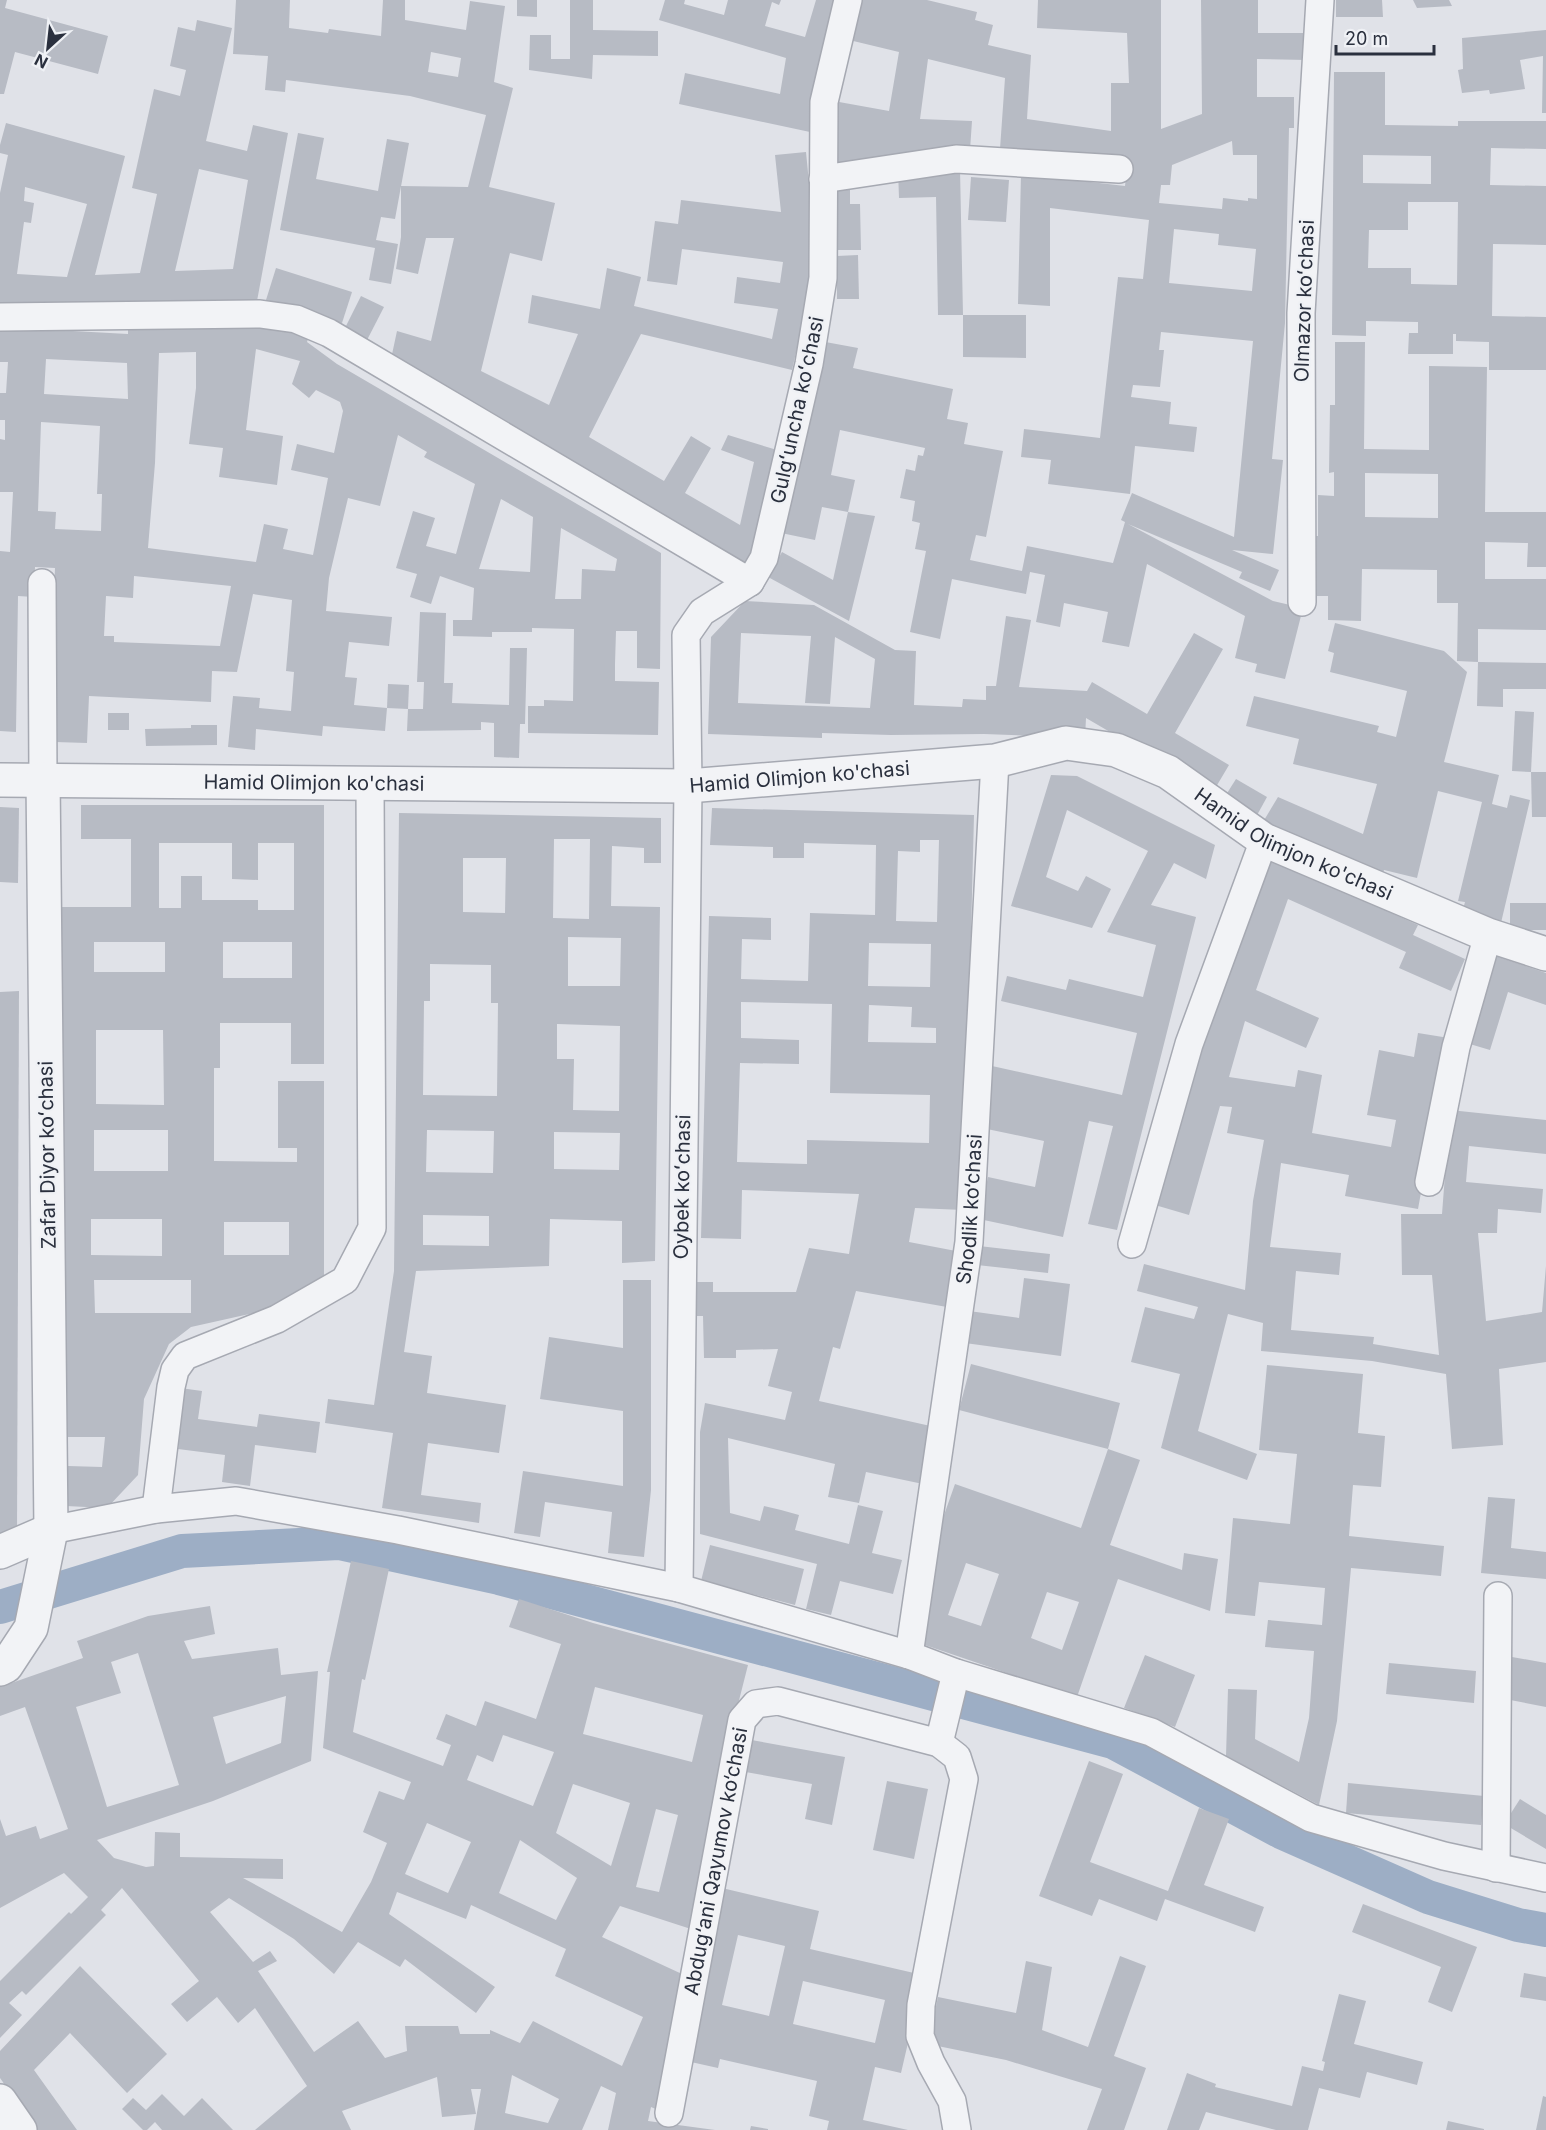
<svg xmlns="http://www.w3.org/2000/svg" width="1546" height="2130" font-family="Inter,sans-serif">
<rect width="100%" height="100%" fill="#e0e2e8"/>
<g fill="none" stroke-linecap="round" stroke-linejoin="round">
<path stroke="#9daec5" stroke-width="34" d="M0,1607L182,1551L339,1543L499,1578L1113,1742L1283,1833L1428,1897L1518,1925L1546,1930"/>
</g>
<g fill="#b7bbc4" fill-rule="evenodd">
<path d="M0,0H7L5,8L108,36L98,74L15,52L4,94H0Z"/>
<path d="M236,0H290L289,28L328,33L329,29L381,36L383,0H405V20L466,30L470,1L505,6L494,82L513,88L489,187L555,203L542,261L510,253L481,371L549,405L578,334L528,323L532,295L600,309L607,268L641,277L634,306L772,339L778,309L734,303L737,277L780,283L783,262L682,249L677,285L647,281L655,221L678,224L681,200L781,212L775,155L806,152L815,244L805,313L792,370L641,334L589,437L664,481L691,436L711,448L685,493L740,525L754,462L721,450L728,435L777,450L749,565L391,359L397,331L431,341L454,238H426L418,274L396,269L401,237V186L468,187L486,115L410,96L286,80L285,92L265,90L268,56L233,54ZM431,52L461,58L458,77L428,72Z"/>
<path d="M517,0H537V17L517,16Z"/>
<path d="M570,0H593V30L658,31V56L593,55L592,79L529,70L530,35H551V59H570Z"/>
<path d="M665,0H685L684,4L724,15L728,0H781L779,5L772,2L765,26L805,37L816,0H843L823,69L810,132L679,104L685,73L780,94L786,58L659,20Z"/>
<path d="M854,0H927L977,12L975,20L993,25L988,45L1031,55L1027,119L1111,131V83H1129L1127,33L1037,28L1038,0H1161V129L1202,114L1201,0H1258V33H1307V60L1257,59V97H1294V128H1289L1285,323L1272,459L1283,460L1273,554L1232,550L1279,570L1270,591L1239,578L1242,572L1128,524L1273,601L1303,608L1285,679L1255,672L1257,664L1235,658L1245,616L1147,564L1129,647L1102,642L1108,612L1064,603L1060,627L1036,622L1045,575L1030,572L1026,594L952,579L940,639L910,632L926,551L915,549L920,523L912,521L915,501L900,498L906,469L915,471L918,455L923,456L925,448L840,430L831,475L855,480L848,512L875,516L849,621L768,577L782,552L833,580L848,512L822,507L815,540L781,533L820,341L858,348L853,368L953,389L947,419L968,423L964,444L1003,451L986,537L976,535L970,560L1022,571L1027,546L1113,563L1125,522L1121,520L1132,493L1234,537L1253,341L1161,332L1159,350H1164L1160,387L1133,385L1131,397L1171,402L1169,424L1197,427L1194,452L1135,446L1130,494L1048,484L1051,460L1021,457L1024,429L1100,438L1118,277L1143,279L1149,220L1050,208V306L1018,304L1021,174L1125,186L1128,160L1000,149L1005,78L928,59L920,119L972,121L970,150L829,173L828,100L889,111L899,52L845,39ZM1232,141L1233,155H1257V199L1248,198V201L1223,198L1222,209L1159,203L1161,185H1170L1172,165ZM1174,229L1219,234L1218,245L1256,249L1252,291L1169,283Z"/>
<path d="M1336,0H1382L1383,17H1336Z"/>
<path d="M1413,0H1449L1452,6L1417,8Z"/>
<path d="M197,20L232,28L206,141L247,151L253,125L288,133L257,301H141L0,306V193L8,155L0,153V145L6,123L125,156L95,275L140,273L157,194L132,188L154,89L180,96L186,70L170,66L178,27L195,31ZM199,169L248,180L233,269L175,271ZM25,187L87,204L67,277L17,274L24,222L31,223L34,203L24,201Z"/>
<path d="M1546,30V113H1542L1543,56L1520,60L1525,89L1490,94L1489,90L1462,93L1458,70L1463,69L1462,38Z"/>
<path d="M1334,72H1385V125L1458,126V121H1546V149L1491,148L1490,185L1546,186V245L1493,244L1492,316L1546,317V370H1489V342L1456,341V334H1453V354H1408L1409,333H1418V322L1366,321V336L1332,335ZM1363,155L1431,156V184L1363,183ZM1408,202H1458L1457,285L1411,284V268H1368L1369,230H1408Z"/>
<path d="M298,133L324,138L316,179L378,191L387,139L409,143L395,219L381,217L376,240L398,244L391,284L369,280L375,248L280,230Z"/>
<path d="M960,169L963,315H938L936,197L899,198L898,170Z"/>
<path d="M971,177L1009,180L1006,222L968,220Z"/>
<path d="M834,190H850V204H860L861,250H834Z"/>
<path d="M858,255L859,299H837V256Z"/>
<path d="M276,268L352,292L342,323L266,300Z"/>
<path d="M361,296L384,307L366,342L344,330Z"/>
<path d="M963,315H1026V358L963,357Z"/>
<path d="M233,317L309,336L307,342L337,364L661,553L660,669L637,668V631H616L615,664V681L659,682L658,735L528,733V706H544V700L573,701L574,629L532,628V632H492V637L453,636V620H472L474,588L440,576L431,604L410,597L417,574L396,568L413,511L435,518L426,546L456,554L475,484L424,457L427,452L398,435L380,506L348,498L329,578L326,611L392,617L389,646L349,642L345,677L357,678L354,705L387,708L385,731L323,726L322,736L256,729L255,750L228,747L233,696L260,698L259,708L291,711L294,672L286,671L292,600L253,594L237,672L212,671L211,702L89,696L87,743L55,742L51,664L55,568L35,567L34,597L18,596L16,732L0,731V551L10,552L13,492H0V439L5,440V420H0V393H6L8,362H0V327L128,334V323ZM256,349L300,361L292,384L309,398L316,390L340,402L343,411L334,453L297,444L291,470L328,478L313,555L283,549L288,529L264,524L256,562L148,548L155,463L159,353L196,352V388L189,444L223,448L219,477L277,485L283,436L246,430ZM46,359L127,363L128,399L44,394ZM41,422L100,426L97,494H102L101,531L55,529L56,512L38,511ZM501,499L533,517L530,572L479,569ZM561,528L617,559L615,571L582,569L581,599H555ZM134,576L231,586L220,646L114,642V636H104L106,596L133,598Z"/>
<path d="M1335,342H1365L1364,449L1429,450V366L1487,367L1485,512H1546V567H1527L1528,543L1485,542V579H1546V630L1478,629V662L1457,661L1458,603H1437V570L1362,569L1361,621L1328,620V596H1312L1313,536H1318V495L1334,496V472L1329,473L1330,405H1335ZM1365,473L1438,474V518L1365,517Z"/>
<path d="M745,601L814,605L895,650L916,651L914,705L962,707L963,699L986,700V686H996L1006,616L1031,620L1019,687L1087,691L1092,682L1147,714L1194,633L1223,649L1175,733L1229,765L1213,792L1086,718L1085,738L984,734L891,735L822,733V738L708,734L711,637ZM741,633L811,636L805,703L830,704L835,637L875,659L870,708L738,703Z"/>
<path d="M420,612L446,613L444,683H453L452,703L509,705L510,648H527L525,724H520L519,758L494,757V723L481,722V730L407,731L408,709H423L424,682H417Z"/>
<path d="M1335,623L1444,651L1467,672L1444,762L1499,775L1492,804L1507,808L1510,795L1530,800L1500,927L1461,917L1465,902L1458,901L1482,802L1438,791L1417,878L1384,870L1382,876L1263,822L1278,797L1363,834L1377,784L1293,764L1299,739L1246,726L1254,696L1379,726L1377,732L1396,737L1407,691L1330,672L1334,653L1328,651Z"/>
<path d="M1478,662L1546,663V689H1503V707L1477,706Z"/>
<path d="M388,684L409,685L408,709L387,708Z"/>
<path d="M1515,711L1534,712L1531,772L1512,771Z"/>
<rect x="108" y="713" width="21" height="17"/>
<path d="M191,725H217V745L146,746L145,729L191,728Z"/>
<path d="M1531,772H1546V817H1532Z"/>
<path d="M1051,775L1077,776L1215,845L1206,879L1174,863L1151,905L1196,917L1117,1230L1088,1224L1113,1126L1089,1121L1063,1237L979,1219L988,1177L1035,1187L1044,1141L987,1129L992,1066L1122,1095L1137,1033L1001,1001L1007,976L1066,990L1069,979L1143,997L1156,945L1107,932L1148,851L1067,810L1046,877L1078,891L1086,876L1111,889L1092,928L1011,906Z"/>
<path d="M1236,779L1267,797L1256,817L1224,798Z"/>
<path d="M81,805H324V1064H291V1023H220V1068H214V1161L297,1162V1148H278V1081H324V1280L267,1310L191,1327L169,1344L144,1399L138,1475L107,1508L66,1506L68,1466L102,1467L105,1437H58V907H131V839H81ZM159,843H232V879L258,880V843H294V910H258V900H202V876H181V908H159ZM94,942H165V972H94ZM223,942H292V978H223ZM96,1030H163L164,1105L96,1104ZM94,1130H168V1171H94ZM91,1219H162V1256L91,1255ZM224,1222H289V1255H224ZM94,1280H191V1313H95Z"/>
<path d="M0,807L19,808L18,883L0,882Z"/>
<path d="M712,808L974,815L964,1210L915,1208L909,1242L956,1251L947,1307L856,1291L840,1349L833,1347L819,1401L935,1427L923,1484L866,1472L859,1503L828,1497L835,1464L728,1438L730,1513L760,1521L764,1506L781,1510L799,1515L795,1530L849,1544L858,1505L883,1511L872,1553L902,1560L893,1594L840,1581L831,1615L806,1609L817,1564L700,1534V1432L705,1403L785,1420L792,1392L768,1386L778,1349L736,1350V1358H704L703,1316H688V1282H713V1292H796L809,1248L849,1254L859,1194L742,1190L741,1239L701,1238L709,916L771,918V940L742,939L741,979L808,981L810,913L875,915L876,845L804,843V858H773V847L710,845ZM920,840H939L937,922L896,921L898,851L920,852ZM869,943L931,944L930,987L868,986ZM741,1002L832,1004L830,1093L930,1095L929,1143L807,1140V1164L737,1162L740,1063L799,1064V1040L741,1038ZM869,1005L912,1007L911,1027L936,1028V1043L868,1042Z"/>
<path d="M399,813L661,818V863H644V848L612,846L611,906L660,907L655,1261L622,1263V1221L550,1219L549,1266L416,1271L404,1352L432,1356L427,1393L506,1405L499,1453L428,1443L421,1495L481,1503L479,1523L382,1508L393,1433L325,1423L328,1399L374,1405L394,1271ZM554,839H590L589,919L553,918ZM463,858H506L505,913L463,912ZM568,937L621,938L620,986H568ZM430,964L491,965V1003H498L497,1096L423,1095L424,1001H430ZM557,1024L620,1026L619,1111L573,1110L574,1059H557ZM427,1130L494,1131L493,1173L426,1172ZM554,1132L620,1133L619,1170L554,1169ZM423,1215L489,1216V1246L423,1245Z"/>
<path d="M1266,856L1418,925L1413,935L1465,959L1451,991L1399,968L1406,952L1288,899L1256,990L1319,1018L1306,1048L1245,1021L1229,1077L1295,1087L1298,1070L1322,1075L1312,1133L1391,1147L1396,1120L1367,1115L1379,1050L1414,1057L1418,1033L1449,1038L1418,1209L1345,1196L1349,1175L1281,1163L1270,1247L1341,1253L1339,1275L1296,1271L1291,1330L1374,1337L1373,1344L1439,1355L1432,1275H1402L1401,1214H1442L1450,1110L1546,1120V1154L1469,1146L1466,1182L1543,1189L1541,1213L1498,1209L1497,1233H1478L1486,1321L1542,1312L1546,1266V1362L1499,1369L1503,1445L1452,1449L1446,1374L1372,1361L1261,1351L1263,1323L1228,1314L1198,1431L1257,1454L1247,1480L1161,1448L1180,1374L1131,1362L1145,1307L1194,1319L1198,1307L1137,1291L1144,1264L1245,1290L1253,1201L1264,1140L1227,1133L1232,1107L1220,1106L1189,1215L1155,1205L1213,1006Z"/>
<rect x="1510" y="903" width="36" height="27"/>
<path d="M1490,954L1546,973V1005L1508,992L1490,1050L1463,1042Z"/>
<path d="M19,991L17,1537L0,1543V992Z"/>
<path d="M979,1246L1050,1254L1048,1273L977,1265Z"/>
<path d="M1024,1278L1070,1284L1061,1356L965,1343L969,1311L1019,1318Z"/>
<path d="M623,1280H651V1490L644,1557L608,1553L612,1512L545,1502L540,1537L514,1533L523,1471L623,1486V1411L540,1399L549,1337L623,1348Z"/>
<path d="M971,1364L1120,1403L1108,1449L959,1410Z"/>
<path d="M1267,1365L1363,1374L1358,1433L1385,1436L1381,1487L1353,1485L1349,1536L1444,1546L1441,1576L1351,1568L1337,1721L1319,1805L1226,1756L1228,1689L1257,1690L1255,1739L1299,1762L1309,1718L1314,1651L1265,1647L1268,1620L1322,1625L1325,1588L1259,1582L1255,1616L1225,1613L1233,1518L1290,1524L1297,1454L1259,1450Z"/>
<path d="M173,1387L202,1391L198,1419L257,1427L259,1414L320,1422L316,1453L255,1445L250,1486L222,1482L225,1455L178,1449L179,1444L166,1442Z"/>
<path d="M1108,1449L1140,1460L1110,1545L1182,1570L1184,1553L1218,1559L1210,1611L1118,1579L1077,1697L922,1644L943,1518L955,1484L1081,1528ZM966,1563L999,1574L981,1626L948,1615ZM1047,1592L1079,1602L1062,1650L1031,1638Z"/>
<path d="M1488,1497L1515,1499L1511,1548L1546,1552V1579L1481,1573Z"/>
<path d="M710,1545L804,1569L795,1605L701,1581Z"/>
<path d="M351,1561L389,1569L365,1680L362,1679L353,1732L443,1766L451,1745L436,1739L446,1714L476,1726L485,1701L536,1719L561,1644L509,1627L519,1599L593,1623L748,1665L715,1795L694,1930L620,1906L602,1937L682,1974L658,2110L651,2107L648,2121L715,2130H608L616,2093L601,2086L582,2130H474L481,2089H471L476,2114L442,2117L437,2077L342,2111L351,2130H255L307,2086L255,2008L238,2023L217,1997L187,2022L171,2004L199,1981L122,1888L101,1910L106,1915L26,1995L22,1991L9,2003L22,2015L0,2038V1981L69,1912L71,1914L88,1897L64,1873L0,1908V1819L6,1836L36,1826L40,1839L68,1829L25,1707L0,1716V1687L83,1658L77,1641L148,1616L210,1606L215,1634L184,1641L192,1659L278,1648L281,1675L318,1671L311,1761L213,1801L97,1840L114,1858L146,1867L154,1866L155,1832L180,1833V1857L283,1859V1879L243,1878L342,1932L371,1882L387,1843L363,1832L379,1791L404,1800L411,1782L323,1748L330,1672H327ZM138,1653L179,1785L107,1807L76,1707L121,1693L111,1662ZM595,1687L703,1715L692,1762L583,1734ZM286,1696L281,1743L226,1764L213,1717ZM503,1735L554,1752L533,1806L467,1780L477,1755L493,1762ZM573,1784L630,1803L611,1866L556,1833ZM656,1809L678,1815L659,1892L636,1887ZM427,1823L471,1842L448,1893L405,1874ZM520,1840L577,1878L556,1920L499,1893ZM397,1892L466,1919L471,1905L566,1949L555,1976L643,2017L622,2066L533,2021L520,2043L490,2030V2034H460L458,2026H405L407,2051L385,2058L358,2021L314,2052L258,1971L277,1961L270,1951L253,1962L210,1912L229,1898L294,1939L334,1974L358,1942L400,1967L405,1959L476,2013L495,1987L389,1914ZM512,2075L559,2099L548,2123L505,2113Z"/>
<path d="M1145,1655L1195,1675L1175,1727L1124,1708Z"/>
<path d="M1512,1657L1546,1663V1707L1505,1699Z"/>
<path d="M1389,1663L1476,1671L1474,1703L1386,1694Z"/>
<path d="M746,1739L845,1757L832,1825L805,1819L812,1784L740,1771Z"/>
<path d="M1089,1761L1123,1774L1090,1862L1168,1891L1199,1808L1229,1819L1204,1885L1264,1907L1255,1932L1165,1899L1157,1921L1099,1899L1092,1916L1039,1896Z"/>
<path d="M887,1781L928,1789L914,1859L873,1850Z"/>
<path d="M1348,1783L1484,1796L1481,1825L1346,1813Z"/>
<path d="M1520,1799L1546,1815V1849L1504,1824Z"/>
<path d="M722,1888L819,1911L810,1949L914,1973L907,2002L917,2004L901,2073L875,2067L863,2120L908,2130H827L829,2121L809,2116L817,2081L720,2059L718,2068L682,2060ZM738,1935L785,1946L769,2016L722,2005ZM803,1981L885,2000L875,2043L793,2024Z"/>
<path d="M1363,1904L1477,1947L1452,2012L1428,2002L1441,1967L1352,1932Z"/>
<path d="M1120,1956L1146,1966L1114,2056L1146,2068L1124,2130H1087L1102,2089L1006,2060L928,2044L938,1997L1016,2013L1026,1961L1052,1967L1042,2030L1088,2047Z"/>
<path d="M80,1966L167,2054L127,2093L70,2033L34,2070L77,2130H37L0,2078V2051Z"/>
<path d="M1524,1973L1546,1977V2001L1520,1997Z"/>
<path d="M1339,1994L1366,2001L1354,2044L1423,2062L1417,2085L1367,2072L1360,2098L1319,2088L1308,2130H1276L1206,2112L1199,2130H1167L1187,2073L1216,2084L1215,2087L1292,2106L1302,2066L1323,2071L1325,2062L1322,2061Z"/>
<path d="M162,2094L184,2116L202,2098L233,2130H162L155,2122L147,2130H143L122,2109L133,2098L146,2110Z"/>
<path d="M1543,2096L1546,2097V2130H1536Z"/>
<path d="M1448,2121L1484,2129V2130H1446Z"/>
<path d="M751,2126L768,2129V2130H750Z"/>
</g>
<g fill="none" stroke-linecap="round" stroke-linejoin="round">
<defs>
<g id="minor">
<path d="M823,179L956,159L1119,169"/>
<path d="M0,317L260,314L296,319L329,333L750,582"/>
<path d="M42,583L43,779"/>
<path d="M1302,602L1301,313L1320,0"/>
<path d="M1429,1182L1456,1047L1488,935"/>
<path d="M1132,1244L1189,1044L1264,840"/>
<path d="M156,1509L171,1387L175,1370L185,1356L277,1319L345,1280L372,1228L370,782"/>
<path d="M51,1530L156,1509L236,1501L398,1530L679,1588L909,1655L956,1673L1151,1732L1311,1818L1444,1856L1546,1878"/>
<path d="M679,1588L688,786L686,635L702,612L750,582L764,558L809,364L823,278L824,102L848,0"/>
<path id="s1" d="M909,1655L969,1242L995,761"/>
<path d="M939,1743L956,1673"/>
<path d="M1496,1868L1498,1596"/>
<path id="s2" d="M669,2113L742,1720L756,1704L778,1701L939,1743L957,1757L964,1779L921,2005L920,2036L931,2063L952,2101L957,2130"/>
</g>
<g id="tertiary">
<path id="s3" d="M0,780L688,786L995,761L1066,743L1116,750L1168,772L1264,840L1488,935L1546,954"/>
<path d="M0,1552L51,1530"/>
<path d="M0,1669L6,1666L31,1628L51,1530L43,779"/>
<path d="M0,2101L20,2130"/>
</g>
</defs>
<use href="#minor" stroke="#a6a9b2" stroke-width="30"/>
<use href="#tertiary" stroke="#a6a9b2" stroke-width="36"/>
<use href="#minor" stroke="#f2f3f6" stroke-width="27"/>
<use href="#tertiary" stroke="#f2f3f6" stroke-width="33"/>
</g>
<g text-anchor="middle" stroke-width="4.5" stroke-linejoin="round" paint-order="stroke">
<g font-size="20" fill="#2a303e" stroke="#eff1f5">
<text transform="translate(1304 301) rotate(-88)" y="7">Olmazor koʻchasi</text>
<text transform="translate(797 410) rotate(-78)" y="7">Gulgʻuncha koʻchasi</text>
<text dy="7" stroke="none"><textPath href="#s3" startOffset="800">Hamid Olimjon ko'chasi</textPath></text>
<text dy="7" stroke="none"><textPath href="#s3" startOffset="314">Hamid Olimjon ko'chasi</textPath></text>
<text dy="7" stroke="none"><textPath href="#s3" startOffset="1322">Hamid Olimjon ko'chasi</textPath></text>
<text transform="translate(47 1155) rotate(-91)" y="7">Zafar Diyor koʻchasi</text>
<text transform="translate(682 1187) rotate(-89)" y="7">Oybek koʻchasi</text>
<text dy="7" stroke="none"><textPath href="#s1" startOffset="450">Shodlik ko‘chasi</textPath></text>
<text dy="7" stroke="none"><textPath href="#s2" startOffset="256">Abdug‘ani Qayumov ko‘chasi</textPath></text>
</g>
</g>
<g transform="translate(48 48) rotate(207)" stroke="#eff1f5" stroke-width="4.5" paint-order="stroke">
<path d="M0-4.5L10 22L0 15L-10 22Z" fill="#2a303e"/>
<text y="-9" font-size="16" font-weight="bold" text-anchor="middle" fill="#2a303e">N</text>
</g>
<path d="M1336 45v9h98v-9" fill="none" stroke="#2a303e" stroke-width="3"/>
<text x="1345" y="45" font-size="18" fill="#2a303e" stroke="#eff1f5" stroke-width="4.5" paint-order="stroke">20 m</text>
</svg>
